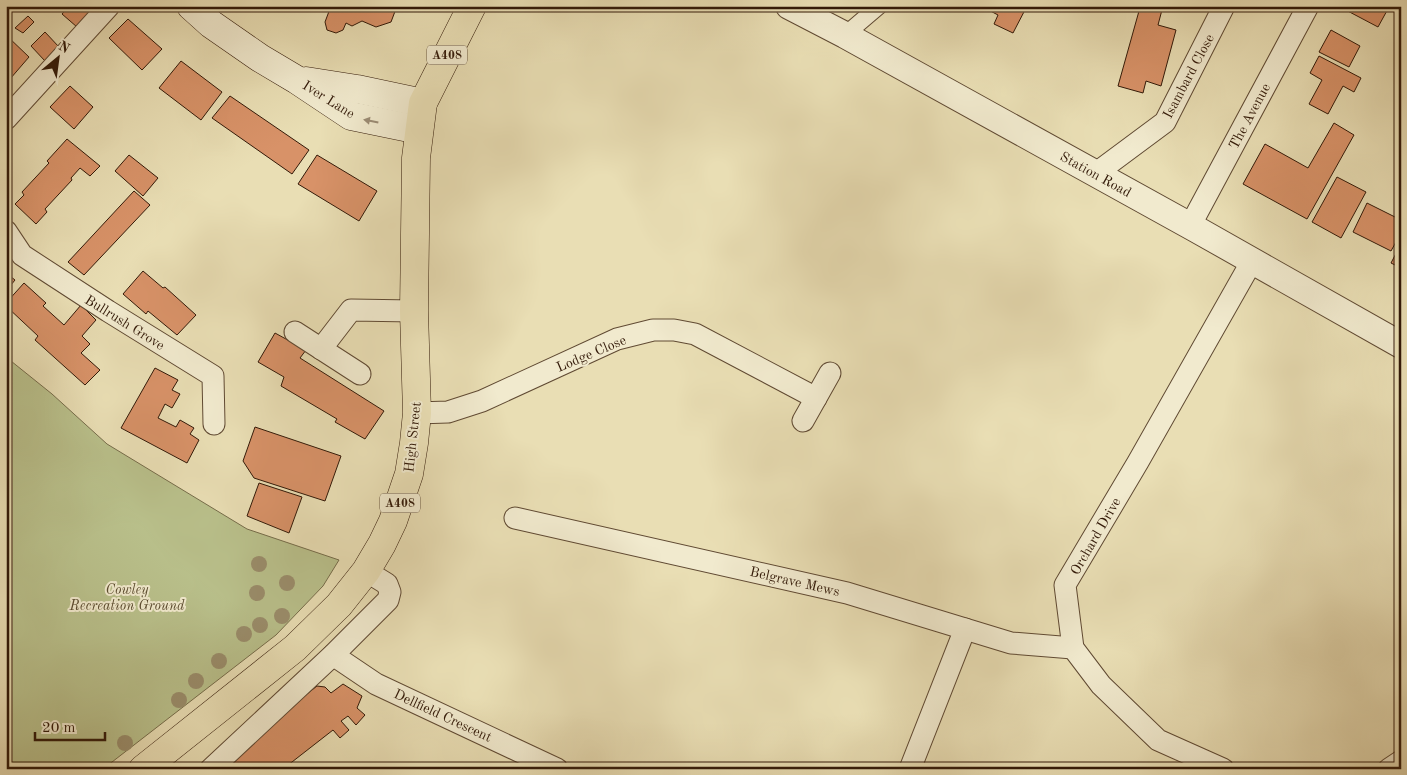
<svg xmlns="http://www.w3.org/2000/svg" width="1407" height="775" font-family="'Old Standard TT',serif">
<rect width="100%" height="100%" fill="#e9deb4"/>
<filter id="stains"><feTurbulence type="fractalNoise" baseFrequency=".004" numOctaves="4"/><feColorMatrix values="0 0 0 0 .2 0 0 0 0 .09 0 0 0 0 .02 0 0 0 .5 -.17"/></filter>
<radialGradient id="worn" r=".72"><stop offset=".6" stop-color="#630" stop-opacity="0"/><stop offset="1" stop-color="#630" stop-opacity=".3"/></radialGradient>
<path fill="#b9c08b" stroke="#766c4a" d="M6,357L52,394L107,444L247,529L339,560L323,586L276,635L103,769H6Z"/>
<g fill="#d89268" stroke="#321908">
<path d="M69,6H95L77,27L62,14Z"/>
<path d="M331,6H397L391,22L376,27L362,21L352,26L346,23L343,30L336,33L327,30L325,22Z"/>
<path d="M981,6H1027L1013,33L994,24L998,15Z"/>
<path d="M1122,6H1163L1158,25L1176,30L1161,86L1146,81L1143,93L1118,86L1139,11Z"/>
<path d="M1342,6H1387L1389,7L1378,27L1342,8Z"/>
<path d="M28,16L34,22L23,33L15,28Z"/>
<path d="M128,19L162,49L142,70L109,38Z"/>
<path d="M1331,30L1360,46L1349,67L1319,52Z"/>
<path d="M45,32L59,47L45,61L31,46Z"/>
<path d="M6,35L29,57L10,79L6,76Z"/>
<path d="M1319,56L1361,78L1354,92L1343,86L1328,114L1309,104L1322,80L1310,73Z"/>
<path d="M181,61L222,92L201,120L159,88Z"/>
<path d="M70,86L93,107L74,129L50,107Z"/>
<path d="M230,96L309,150L292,174L212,118Z"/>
<path d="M1334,123L1354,135L1307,219L1243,184L1265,144L1308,168Z"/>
<path d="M67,139L100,166L90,176L80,168L71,178L72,180L45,209L47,212L36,224L15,204L24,195L22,192L49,163L47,161Z"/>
<path d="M129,155L158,178L143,196L115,171Z"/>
<path d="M317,155L377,191L359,221L298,184Z"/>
<path d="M1337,177L1366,192L1341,238L1312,222Z"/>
<path d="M134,191L150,205L84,275L68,262Z"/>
<path d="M1367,203L1401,220V233L1391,251L1353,232Z"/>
<path d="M1401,244V268L1391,263Z"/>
<path d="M143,271L163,288L165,287L196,315L177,335L148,311L146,314L123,294Z"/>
<path d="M6,273L15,280L6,291Z"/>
<path d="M24,283L46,303L43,306L64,325L81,305L96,320L82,336L90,344L81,353L100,370L85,385L35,340L38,336L6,306V303Z"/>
<path d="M275,333L306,350L300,358L384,411L365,439L335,422L337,419L281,386L284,377L258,362Z"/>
<path d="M155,368L178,380L172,390L180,394L172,408L165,404L158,418L176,427L180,420L194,428L190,434L199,440L187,463L121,428Z"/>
<path d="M255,427L341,456L325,501L254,478L243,461Z"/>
<path d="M259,483L302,497L289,533L247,516Z"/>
<path d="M343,684L362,696L357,708L365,715L356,725L348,716L341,721L349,730L340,738L333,730L283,769H220L222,761L317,686L325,687L331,693Z"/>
</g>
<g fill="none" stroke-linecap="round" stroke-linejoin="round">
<defs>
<path id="pedestrian" d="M845,35L879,6"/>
<g id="minor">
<path d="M6,119L109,6"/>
<path d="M1095,174L1165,122L1224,6"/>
<path d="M1190,226L1308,6"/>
<path d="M6,231L22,255L108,311L213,376L214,424"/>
<path d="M295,332L360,374"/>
<path d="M321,349L351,310L414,311"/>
<path d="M417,413L448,412L482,401L617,339L653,330H674L695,334L816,398"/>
<path d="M803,421L830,373"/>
<path d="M515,518L847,593L1011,643L1073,648"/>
<path d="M333,655L376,684L557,769"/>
<path d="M211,769L333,655L388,600L390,592L387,584L366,571"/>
<path d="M910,769L965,629"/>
<path d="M1223,769L1158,740L1101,685L1073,648L1065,585L1138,462L1252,261"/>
<path d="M1389,769L1401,761"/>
</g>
<path id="tertiary" d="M789,6L845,35L1194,228L1401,345"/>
<g id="secondary">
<path d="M191,6L211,24L260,58L297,80L351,116L419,130"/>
<path d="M306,81L357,89L423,103"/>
</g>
<path id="primary" d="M143,769L295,648L339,605L366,571L382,544L393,521L409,474L414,443L417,413L414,311L416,158L423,103L472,6"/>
</defs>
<use href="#pedestrian" stroke="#604a33" stroke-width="18"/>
<use href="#minor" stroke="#604a33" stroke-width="23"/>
<use href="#tertiary" stroke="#604a33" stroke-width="28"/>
<use href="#secondary" stroke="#321908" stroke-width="29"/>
<use href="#primary" stroke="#321908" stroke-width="29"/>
<use href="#pedestrian" stroke="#f1eace" stroke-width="16"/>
<use href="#minor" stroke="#f1eace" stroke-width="21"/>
<use href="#tertiary" stroke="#f1eace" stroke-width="26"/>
<use href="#secondary" stroke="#f1eace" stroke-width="28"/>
<use href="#primary" stroke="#e9deb4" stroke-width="28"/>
</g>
<g fill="#9a8d6b">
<circle cx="259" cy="564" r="8"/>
<circle cx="287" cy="583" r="8"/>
<circle cx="257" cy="593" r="8"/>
<circle cx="282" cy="616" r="8"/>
<circle cx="260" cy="625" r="8"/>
<circle cx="244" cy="634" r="8"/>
<circle cx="219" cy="661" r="8"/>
<circle cx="196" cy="681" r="8"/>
<circle cx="179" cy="700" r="8"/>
<circle cx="125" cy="743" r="8"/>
</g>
<defs><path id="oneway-solid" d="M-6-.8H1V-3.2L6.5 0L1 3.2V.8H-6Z" transform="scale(1.25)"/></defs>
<use fill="#9b8c75" href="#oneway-solid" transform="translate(371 121) rotate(-169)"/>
<g text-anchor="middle" stroke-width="4" stroke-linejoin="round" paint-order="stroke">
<g fill="#f1eace" stroke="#6b5843" stroke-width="1">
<rect x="427" y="45.5" width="40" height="19" rx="4"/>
<rect x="380" y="493.5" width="40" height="19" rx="4"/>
</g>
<g font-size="12" font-weight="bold" fill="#321908">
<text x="447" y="59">A408</text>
<text x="400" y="507">A408</text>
</g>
<g font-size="14" fill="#321908" stroke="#f1eace">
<text transform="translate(1188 76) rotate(-62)" y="5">Isambard Close</text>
<text transform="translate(329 99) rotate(32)" y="5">Iver Lane</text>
<text transform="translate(1249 116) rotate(-62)" y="5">The Avenue</text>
<text transform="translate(1096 174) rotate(29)" y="5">Station Road</text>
<text transform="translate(125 322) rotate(32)" y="5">Bullrush Grove</text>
<text transform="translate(591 353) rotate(-23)" y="5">Lodge Close</text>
<text transform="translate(412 437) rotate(-84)" y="5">High Street</text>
<text transform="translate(1095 536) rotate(-60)" y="5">Orchard Drive</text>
<text transform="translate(795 581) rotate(13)" y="5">Belgrave Mews</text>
<text transform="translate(443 715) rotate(25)" y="5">Dellfield Crescent</text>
</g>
<g font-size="14" font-style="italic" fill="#5a4b2f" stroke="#f1eace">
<text x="127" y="594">Cowley<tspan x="127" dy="16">Recreation Ground</tspan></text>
</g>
</g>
<rect width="1407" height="775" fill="none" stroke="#e9deb4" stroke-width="25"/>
<rect x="8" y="8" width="1392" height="760" fill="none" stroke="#321908" stroke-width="2.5"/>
<rect x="12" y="12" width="1382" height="750" fill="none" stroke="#321908"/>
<g transform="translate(58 58) rotate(29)" stroke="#f1eace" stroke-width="4" paint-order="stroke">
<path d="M0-4L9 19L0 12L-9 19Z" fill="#321908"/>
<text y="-8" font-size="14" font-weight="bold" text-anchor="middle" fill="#321908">N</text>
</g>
<path d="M35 732v8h70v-8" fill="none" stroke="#321908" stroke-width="2.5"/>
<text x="42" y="732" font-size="15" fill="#321908" stroke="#f1eace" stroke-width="4" paint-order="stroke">20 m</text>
<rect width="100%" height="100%" filter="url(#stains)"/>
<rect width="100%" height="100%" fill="url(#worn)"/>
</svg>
